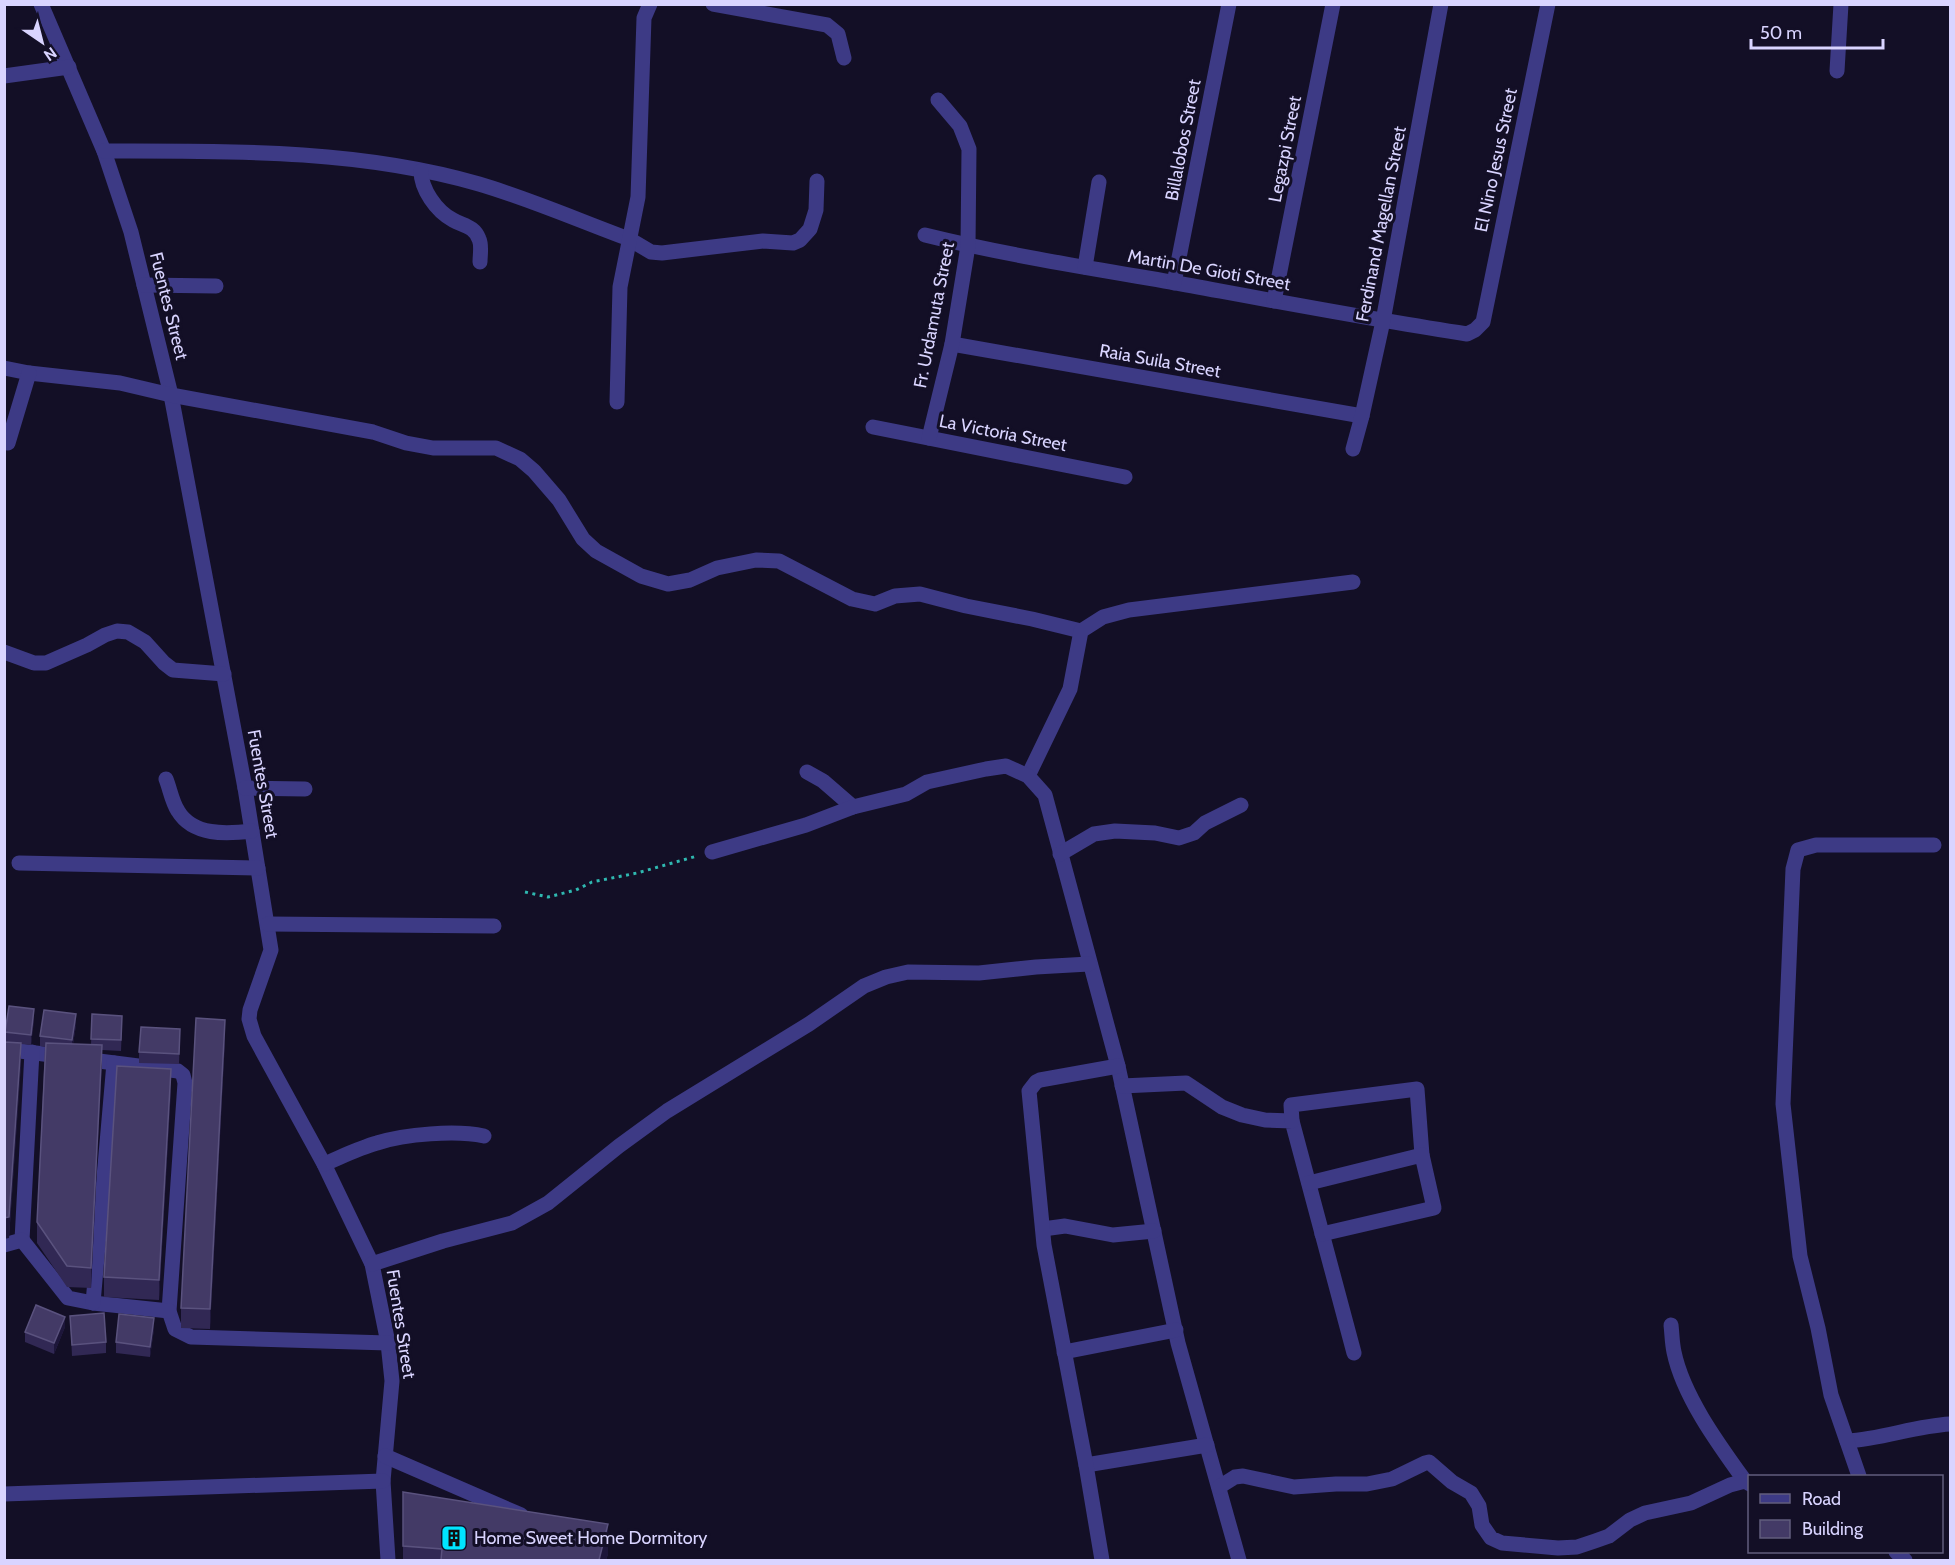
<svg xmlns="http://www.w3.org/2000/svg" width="1955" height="1565" font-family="Cabin,sans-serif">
<rect width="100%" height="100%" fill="#130f26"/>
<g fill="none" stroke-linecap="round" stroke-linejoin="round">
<path stroke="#2fb8b0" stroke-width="3" stroke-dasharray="3 4.5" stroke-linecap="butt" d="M525,892L548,897L576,890L592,882L637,873L697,856"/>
<g stroke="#3d3a85" stroke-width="15">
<path d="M41,4L104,151L131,232L171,395L245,788L271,950L250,1010L249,1019L254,1036L324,1164L372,1264L388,1343L392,1381L383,1481L388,1560"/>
<path d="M713,4L827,25L838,34L844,58"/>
<path d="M1837,71L1841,4"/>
<path d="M4,76L69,67"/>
<path d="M104,151C230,151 358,149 479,184C530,199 580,221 629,239L651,252L662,253L763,241L793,243L800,240L810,229L816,210L817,181"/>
<path d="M421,171C421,189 436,211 453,220C464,226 474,226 479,239C482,245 480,255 480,262"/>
<path d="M925,235C1006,255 1089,268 1171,282C1269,300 1368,319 1467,334L1475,330L1483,322L1548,4"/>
<path d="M1085,267L1099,182"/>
<path d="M1174,283L1229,4"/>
<path d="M144,285L216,286"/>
<path d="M1274,301L1333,4"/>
<path d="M952,344L1362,416"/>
<path d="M4,368L29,373L120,383L171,395L373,432L406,443L433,448H496L520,459L534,471L559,500L583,539L596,551L641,576L668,584L690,580L717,568L756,560L779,561L852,599L875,604L895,596L920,594L966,606L1032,619L1081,631"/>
<path d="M617,402L620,287L638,197L644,18L650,4"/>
<path d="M873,427L1125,477"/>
<path d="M929,438L952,344L968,246L969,149L960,126L938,100"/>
<path d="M8,443L29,373"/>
<path d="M1353,449L1362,416L1383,321L1441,4"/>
<path d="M4,652L34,663H46L87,645L105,635L117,631L128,632L145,642L164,663L173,670L224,674"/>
<path d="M807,772L823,781L853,807"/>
<path d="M1028,776L1070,689L1081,631L1103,617L1129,610L1353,582"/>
<path d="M166,779C170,789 172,802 178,811C193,836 226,834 252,831"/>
<path d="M245,788L305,789"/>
<path d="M712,852L806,825L853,807L906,794L927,782L986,769L1006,766L1028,776L1045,795L1118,1066L1178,1343L1239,1560"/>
<path d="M1060,854L1094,834L1115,831L1155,833L1179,838L1194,833L1205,823L1241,805"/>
<path d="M19,863L258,868"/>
<path d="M268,924L494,926"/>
<path d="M4,1049L178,1071L183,1075L185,1083L169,1311L175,1329L191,1337L388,1343"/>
<path d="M1122,1086L1186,1083L1222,1107L1242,1115L1265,1120L1292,1121L1354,1353"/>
<path d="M1292,1121L1291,1105L1417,1089L1422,1155"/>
<path d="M324,1164C341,1157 359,1148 377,1143C405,1134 456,1130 484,1136"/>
<path d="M1309,1183L1422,1155L1434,1208L1322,1234"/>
<path d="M1043,1229L1065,1226L1113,1235L1154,1231"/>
<path d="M22,1240L32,1052"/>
<path d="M4,1245L22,1240L68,1298L93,1303L169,1311"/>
<path d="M372,1264L443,1241L512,1223L548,1203L619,1146L667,1111L809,1024L864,986L886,977L908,972L979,973L1036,967L1089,964"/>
<path d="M93,1303L114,1063"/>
<path d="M1671,1325C1672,1333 1672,1343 1674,1352C1683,1396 1719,1445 1745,1481"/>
<path d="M1064,1352L1176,1330"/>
<path d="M1847,1441C1882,1439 1915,1426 1950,1424"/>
<path d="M385,1456L521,1515"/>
<path d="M1086,1465L1207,1445"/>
<path d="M1859,1476L1831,1395L1818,1328L1800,1256L1783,1104L1793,869L1798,850L1816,845H1934"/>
<path d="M1219,1487L1235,1477L1243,1476L1294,1487L1336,1484H1367L1392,1479L1425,1463L1429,1462L1452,1482L1471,1493L1479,1506L1482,1525L1491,1538L1502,1543L1558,1548L1577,1547L1595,1541L1609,1536L1630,1520L1645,1513L1691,1503L1730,1485L1745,1481L1750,1484"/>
<path d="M4,1494L383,1481"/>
<path d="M1896,1552L1905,1560"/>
<path d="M1102,1560L1086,1465L1044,1245L1029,1091L1036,1082L1040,1080L1118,1066"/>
</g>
</g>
<g fill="#312854">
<path d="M92,1014L122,1026L121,1051L102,1050L91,1288L67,1287L37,1243V1222L45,1047L40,1046V1036L76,1025L73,1044L91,1045Z"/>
<path d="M34,1020L31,1045L21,1044V1063L9,1238L5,1032Z"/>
<path d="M180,1039L179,1064L139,1063V1052Z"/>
<path d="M225,1040L210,1329L181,1328V1308Z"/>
<path d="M171,1089L159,1300L104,1297V1277Z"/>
<path d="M70,1316L106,1342V1353L72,1356Z"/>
<path d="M65,1327L54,1354L25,1342V1332Z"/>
<path d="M154,1329L150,1357L116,1353V1342Z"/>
<path d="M403,1492L608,1554L606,1560H403Z"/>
</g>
<g fill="#1d163a">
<path d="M34,1009V1020L31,1045V1035Z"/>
<path d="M76,1014V1025L72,1050V1040Z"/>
<path d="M225,1020V1040L210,1329V1309Z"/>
<path d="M21,1043V1063L9,1238L4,1239V1218Z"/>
<path d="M102,1045V1066L91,1288V1268Z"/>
<path d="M171,1069V1089L159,1300V1280Z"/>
<path d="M65,1317V1327L54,1354V1343Z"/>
<path d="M154,1318V1329L150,1357V1347Z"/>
<path d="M608,1524V1554L606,1560H599Z"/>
</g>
<g fill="#433a66" stroke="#5a527e" stroke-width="1.5">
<path d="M9,1006L34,1009L31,1035L5,1032Z"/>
<path d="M44,1010L76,1014L72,1040L40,1036Z"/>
<path d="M92,1014L122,1016L121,1040L91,1039Z"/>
<path d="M196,1018L225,1020L210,1309L181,1308Z"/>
<path d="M141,1027L180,1029L179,1054L139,1052Z"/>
<path d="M4,1042L21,1043L9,1217L4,1218Z"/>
<path d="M46,1043L102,1045L91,1268L67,1266L37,1222Z"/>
<path d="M117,1066L171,1069L159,1280L104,1277Z"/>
<path d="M36,1305L65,1317L54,1343L25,1332Z"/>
<path d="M104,1313L106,1342L72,1345L70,1316Z"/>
<path d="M119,1314L154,1318L150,1347L116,1342Z"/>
<path d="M403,1492L608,1524L599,1560H441L442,1549L403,1546Z"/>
</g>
<defs>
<symbol id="building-square" viewBox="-11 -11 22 22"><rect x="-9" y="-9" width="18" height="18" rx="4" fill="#00e5ff" stroke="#130f26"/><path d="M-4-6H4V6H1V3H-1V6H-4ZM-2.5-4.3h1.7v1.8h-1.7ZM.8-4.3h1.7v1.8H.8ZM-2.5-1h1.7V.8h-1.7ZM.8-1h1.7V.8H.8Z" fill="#111"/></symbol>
</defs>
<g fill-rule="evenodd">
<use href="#building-square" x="439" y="1523" width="30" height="30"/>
</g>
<g text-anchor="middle" stroke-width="6" stroke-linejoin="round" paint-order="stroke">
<g font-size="18" fill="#d9d4ff" stroke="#130f26">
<text transform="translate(1183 140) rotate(-79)" y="6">Billalobos Street</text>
<text transform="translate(1285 149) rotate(-79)" y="6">Legazpi Street</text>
<text transform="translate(1496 160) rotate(-78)" y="6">El Nino Jesus Street</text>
<text transform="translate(1381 224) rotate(-79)" y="6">Ferdinand Magellan Street</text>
<text transform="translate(1209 270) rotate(10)" y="6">Martin De Gioti Street</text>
<text transform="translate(169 306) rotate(76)" y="6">Fuentes Street</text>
<text transform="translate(934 315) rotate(-79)" y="6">Fr. Urdamuta Street</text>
<text transform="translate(1160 361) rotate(10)" y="6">Raia Suila Street</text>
<text transform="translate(1003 433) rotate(11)" y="6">La Victoria Street</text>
<text transform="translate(263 784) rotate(80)" y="6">Fuentes Street</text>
<text transform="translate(401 1324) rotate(81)" y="6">Fuentes Street</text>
</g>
<g font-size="18" fill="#d9d4ff" stroke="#130f26" text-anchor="start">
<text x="474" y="1544">Home Sweet Home Dormitory</text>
</g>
</g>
<rect width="1955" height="1565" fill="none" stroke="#d9d4ff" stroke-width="12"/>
<rect x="1748" y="1475" width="195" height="78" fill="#130f26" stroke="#625e7d" stroke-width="1.5"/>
<rect x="1760" y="1494" width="30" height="9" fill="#3d3a85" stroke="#625e7d" stroke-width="1.5"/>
<text x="1802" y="1505" font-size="18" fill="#d9d4ff">Road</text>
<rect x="1760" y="1520" width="30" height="18" fill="#433a66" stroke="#625e7d" stroke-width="1.5"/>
<text x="1802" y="1535" font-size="18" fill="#d9d4ff">Building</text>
<g transform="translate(42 42) rotate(145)" stroke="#130f26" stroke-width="4.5" paint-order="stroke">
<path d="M0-4.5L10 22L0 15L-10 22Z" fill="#d9d4ff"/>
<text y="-9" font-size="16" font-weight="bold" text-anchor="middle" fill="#d9d4ff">N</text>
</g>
<path d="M1751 39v9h132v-9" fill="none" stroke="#d9d4ff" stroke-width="3"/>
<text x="1760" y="39" font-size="18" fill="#d9d4ff" stroke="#130f26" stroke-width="4.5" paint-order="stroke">50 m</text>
</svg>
